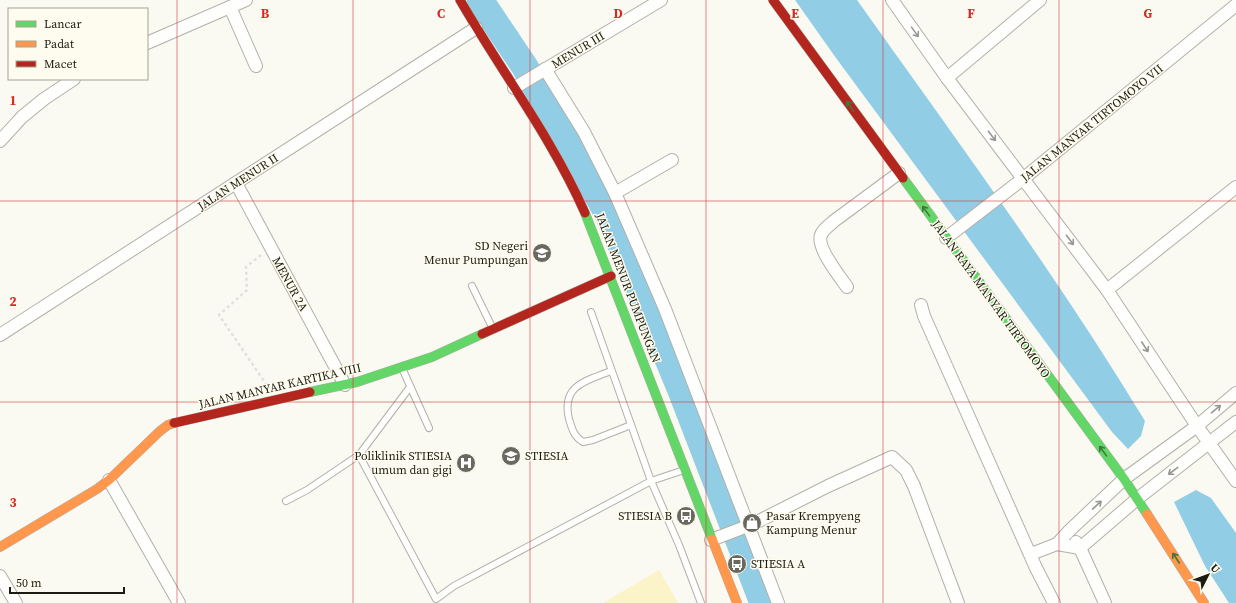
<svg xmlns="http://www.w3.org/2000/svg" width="1236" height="603" font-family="'Source Serif 4',serif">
<rect width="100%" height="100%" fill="#faf9f2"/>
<path fill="#fbf4c8" d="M659,570L678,603H603Z"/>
<g fill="#91cee6">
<path d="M795,0H857C956,139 1057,276 1145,421L1141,436L1128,449L1112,432L836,58Z"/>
<path d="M1196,490L1211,498L1236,533V603H1229L1205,566L1174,502Z"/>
</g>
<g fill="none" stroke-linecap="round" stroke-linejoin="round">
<path stroke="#91cee6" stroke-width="27" d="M480,0L525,67L608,214L680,388L763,603"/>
<defs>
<g id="lane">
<path d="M472,286L493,329"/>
<path d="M591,312L651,481L679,545L701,603"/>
<path d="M402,368L429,428"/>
<path d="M611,371C586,381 561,385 569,419C572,429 574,437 583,442L593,440L631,425"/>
<path d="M359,455L436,599L454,586L651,481L684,470"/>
<path d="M286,501L307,490L359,455L410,387"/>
</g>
<g id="street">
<path d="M892,0L947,78L1107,290L1197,426L1236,481"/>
<path d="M230,7L256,66"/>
<path d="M147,43L246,0"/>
<path d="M545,69L584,132L615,193L665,309L778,603"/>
<path d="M947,78L1040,0"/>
<path d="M514,88L661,0"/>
<path d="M0,141L22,117L44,99L74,79"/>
<path d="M236,183L345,385"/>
<path d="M615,193L672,160"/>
<path d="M946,238L1024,178L1236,5"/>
<path d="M847,287C840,277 816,247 821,235C823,229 830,225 834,221L899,173"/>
<path d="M1107,290L1236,187"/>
<path d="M921,305L924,316L1036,568L1054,603"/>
<path d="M0,335L476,28"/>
<path d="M109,480L179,603"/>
<path d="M711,540L753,524L828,486L892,457L906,470L914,486L958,603"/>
<path d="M1076,542L1080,548L1105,603"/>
<path d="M1057,544L1069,531L1124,479L1197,426L1236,393"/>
<path d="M1031,554L1057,544L1080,548L1137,499L1236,422"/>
<path d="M0,576L16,603"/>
</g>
<g id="fast">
<path d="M903,178L1124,479L1147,514"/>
<path d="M585,213L712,539"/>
<path d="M310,392L357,382L432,357L482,334"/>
</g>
<g id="slow">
<path d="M1147,514L1204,603"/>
<path d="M712,539L737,603"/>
<path d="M0,547L97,489L109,480L160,431L168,425L174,423"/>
</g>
<g id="jam">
<path d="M460,0C501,71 552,138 585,213"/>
<path d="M773,0L903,178"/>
<path d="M482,334L611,276"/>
<path d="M174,423L310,392"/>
</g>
</defs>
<use href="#lane" stroke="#b1b0a9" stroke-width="8"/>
<use href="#street" stroke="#b1b0a9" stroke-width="14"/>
<use href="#fast" stroke="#b1b0a9" stroke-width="10"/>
<use href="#slow" stroke="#b1b0a9" stroke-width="10"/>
<use href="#jam" stroke="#b1b0a9" stroke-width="10"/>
<path stroke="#e0e0de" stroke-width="2.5" stroke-dasharray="3 3" stroke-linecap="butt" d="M261,255L246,267L247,290L219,315L268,387"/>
<use href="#lane" stroke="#fefefd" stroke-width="6"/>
<use href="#street" stroke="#fefefd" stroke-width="12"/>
<use href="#fast" stroke="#63d668" stroke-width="9"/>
<use href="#slow" stroke="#ff974d" stroke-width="9"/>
<use href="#jam" stroke="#b3261e" stroke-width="9"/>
</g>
<defs><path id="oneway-shaft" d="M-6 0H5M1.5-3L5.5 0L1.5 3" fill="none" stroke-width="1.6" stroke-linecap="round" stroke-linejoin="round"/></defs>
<g stroke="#989893">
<use href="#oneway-shaft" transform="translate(915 32) rotate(55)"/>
<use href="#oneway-shaft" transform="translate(992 136) rotate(53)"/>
<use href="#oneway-shaft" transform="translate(1070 240) rotate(53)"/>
<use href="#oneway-shaft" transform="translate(1145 347) rotate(57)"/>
<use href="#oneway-shaft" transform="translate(1216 409) rotate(-39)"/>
<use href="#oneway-shaft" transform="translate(1173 471) rotate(143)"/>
<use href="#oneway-shaft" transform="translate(1097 505) rotate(-43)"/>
</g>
<g stroke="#40783d">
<use href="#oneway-shaft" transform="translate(850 106) rotate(-126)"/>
<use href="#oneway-shaft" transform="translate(926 211) rotate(-126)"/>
<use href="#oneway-shaft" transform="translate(1103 451) rotate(-126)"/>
<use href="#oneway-shaft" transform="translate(1176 558) rotate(-123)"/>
</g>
<path fill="none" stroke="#d62828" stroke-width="1" stroke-opacity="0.55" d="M177,0V603M353,0V603M530,0V603M706,0V603M883,0V603M1059,0V603M0,201H1236M0,402H1236"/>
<defs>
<symbol id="school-disc" viewBox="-11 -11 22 22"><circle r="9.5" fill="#6a6960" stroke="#fefcee"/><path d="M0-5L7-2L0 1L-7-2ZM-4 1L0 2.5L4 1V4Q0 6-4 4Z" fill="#fff"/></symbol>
<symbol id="university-disc" viewBox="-11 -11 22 22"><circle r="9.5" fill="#6a6960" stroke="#fefcee"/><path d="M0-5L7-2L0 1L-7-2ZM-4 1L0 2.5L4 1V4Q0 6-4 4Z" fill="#fff"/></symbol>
<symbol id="hospital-disc" viewBox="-11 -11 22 22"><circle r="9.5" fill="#6a6960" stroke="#fefcee"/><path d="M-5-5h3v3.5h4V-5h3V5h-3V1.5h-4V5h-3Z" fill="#fff"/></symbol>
<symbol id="bus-disc" viewBox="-11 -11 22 22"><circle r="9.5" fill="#6a6960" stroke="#fefcee"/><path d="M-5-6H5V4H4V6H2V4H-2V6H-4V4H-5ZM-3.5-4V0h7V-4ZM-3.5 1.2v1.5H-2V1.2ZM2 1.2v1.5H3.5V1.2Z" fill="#fff"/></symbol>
<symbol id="shop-disc" viewBox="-11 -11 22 22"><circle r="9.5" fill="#6a6960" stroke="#fefcee"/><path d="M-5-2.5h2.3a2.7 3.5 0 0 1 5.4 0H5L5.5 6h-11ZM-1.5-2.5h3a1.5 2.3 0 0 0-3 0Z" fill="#fff"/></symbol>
</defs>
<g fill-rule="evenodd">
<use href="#school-disc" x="531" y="242" width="22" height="22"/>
<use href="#university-disc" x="500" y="445" width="22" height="22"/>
<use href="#hospital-disc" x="455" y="452" width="22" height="22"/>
<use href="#bus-disc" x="675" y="505" width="22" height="22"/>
<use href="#shop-disc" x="741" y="512" width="22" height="22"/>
<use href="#bus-disc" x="726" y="553" width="22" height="22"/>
</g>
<g text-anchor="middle" stroke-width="3" stroke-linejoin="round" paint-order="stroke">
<g font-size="12" fill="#1c1b12" stroke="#fefcee">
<text transform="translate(578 50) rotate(-31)" y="4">MENUR III</text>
<text transform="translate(1092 123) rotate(-39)" y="4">JALAN MANYAR TIRTOMOYO VII</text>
<text transform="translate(238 182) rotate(-33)" y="4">JALAN MENUR II</text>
<text transform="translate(290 284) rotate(61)" y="4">MENUR 2A</text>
<text transform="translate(628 288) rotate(69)" y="4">JALAN MENUR PUMPUNGAN</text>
<text transform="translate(991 299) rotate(54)" y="4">JALAN RAYA MANYAR TIRTOMOYO</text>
<text transform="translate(280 386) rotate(-13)" y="4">JALAN MANYAR KARTIKA VIII</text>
</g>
<g font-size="12" fill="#1c1b12" stroke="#fefcee" text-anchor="end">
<text x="528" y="250">SD Negeri<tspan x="528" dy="14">Menur Pumpungan</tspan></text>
<text x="452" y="460">Poliklinik STIESIA<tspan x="452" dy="14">umum dan gigi</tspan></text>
<text x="525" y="460" text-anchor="start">STIESIA</text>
<text x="672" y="520">STIESIA B</text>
<text x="766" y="520" text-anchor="start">Pasar Krempyeng<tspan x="766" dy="14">Kampung Menur</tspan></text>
<text x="751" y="568" text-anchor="start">STIESIA A</text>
</g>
</g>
<g font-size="13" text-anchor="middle" font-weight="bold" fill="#d62828" stroke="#fefcee" stroke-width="3" stroke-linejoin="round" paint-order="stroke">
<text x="265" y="18">B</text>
<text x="441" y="18">C</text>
<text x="618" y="18">D</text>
<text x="795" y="18">E</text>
<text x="971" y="18">F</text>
<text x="1148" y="18">G</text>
<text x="13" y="105">1</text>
<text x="13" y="306">2</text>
<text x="13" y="507">3</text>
</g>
<rect x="8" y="8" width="140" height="72" fill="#fefcee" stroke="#a4a296"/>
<rect x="16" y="21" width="20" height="6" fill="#63d668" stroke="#a4a296"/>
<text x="44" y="28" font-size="12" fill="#1c1b12">Lancar</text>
<rect x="16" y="41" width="20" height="6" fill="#ff974d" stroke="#a4a296"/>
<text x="44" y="48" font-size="12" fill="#1c1b12">Padat</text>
<rect x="16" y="61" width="20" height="6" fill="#b3261e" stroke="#a4a296"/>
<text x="44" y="68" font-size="12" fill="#1c1b12">Macet</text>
<g transform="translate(1208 575) rotate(48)" stroke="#fefcee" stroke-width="3" paint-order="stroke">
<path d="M0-3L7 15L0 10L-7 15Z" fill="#1c1b12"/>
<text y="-6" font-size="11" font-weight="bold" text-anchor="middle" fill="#1c1b12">U</text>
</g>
<path d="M10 587v6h114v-6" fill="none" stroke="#1c1b12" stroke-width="2"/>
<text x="16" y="587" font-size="12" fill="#1c1b12" stroke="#fefcee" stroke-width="3" paint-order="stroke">50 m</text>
</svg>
